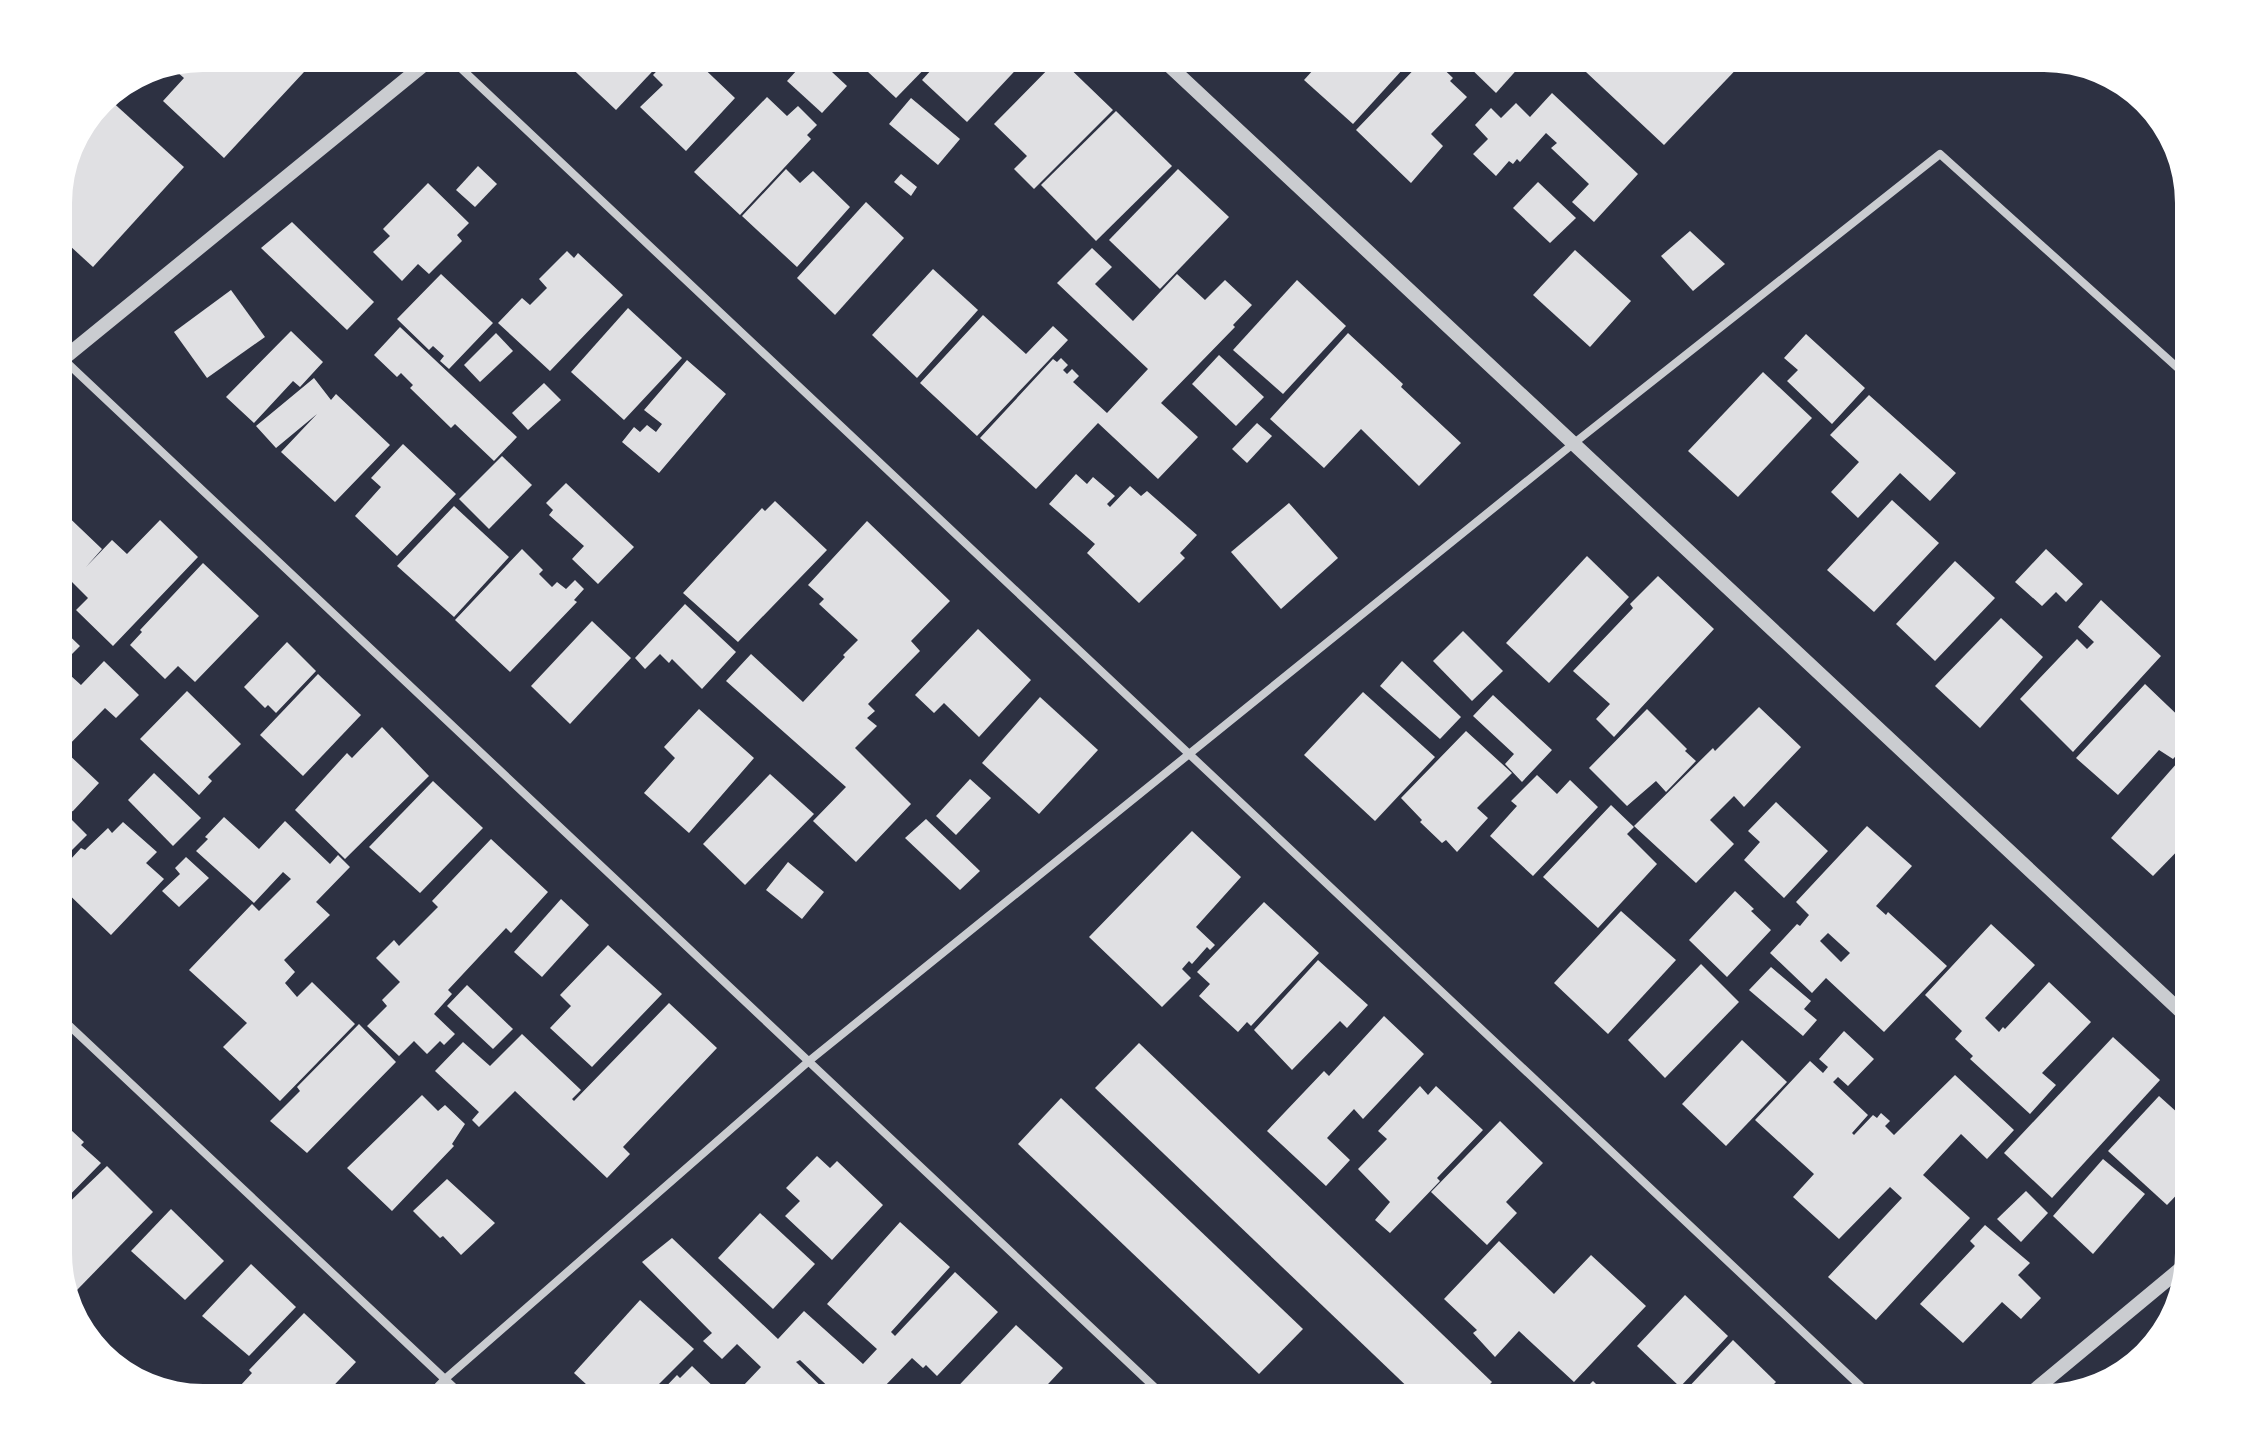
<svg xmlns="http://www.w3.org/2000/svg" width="2247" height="1456" font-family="'PT Sans Narrow',sans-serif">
<rect width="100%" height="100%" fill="#2d3142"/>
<g fill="#e0e0e3" fill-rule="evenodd">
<path d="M203,58H317L224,158L163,101L184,78L169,65Z"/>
<path d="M561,58H665L616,110Z"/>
<path d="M669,58H693L735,98L686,151L640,107L663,85L653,75Z"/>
<path d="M808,58H817L847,86L822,113L787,81Z"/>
<path d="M880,58H935L896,98L867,71Z"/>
<path d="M942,58H1027L967,122L922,80Z"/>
<path d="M1059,58L1113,110L1034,189L1014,169L1027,156L994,124Z"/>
<path d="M1324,58H1413L1353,124L1304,80Z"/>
<path d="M1425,58H1432L1453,78L1450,81L1467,97L1431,134L1443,146L1411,183L1356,130Z"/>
<path d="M1464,58H1513L1521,65L1496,93L1462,60Z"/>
<path d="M1571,58H1747L1664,145Z"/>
<path d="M1552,93L1638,174L1594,222L1572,202L1589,184L1551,148L1557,143L1546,133L1520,162L1517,159L1513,164L1509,161L1496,176L1473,154L1488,139L1475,125L1491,108L1501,118L1516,103L1530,117Z"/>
<path d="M767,97L787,116L798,106L817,125L807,135L811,139L740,215L694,172Z"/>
<path d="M108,98L184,167L93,267L58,235V194L96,111Z"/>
<path d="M911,98L960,139L938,165L889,124Z"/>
<path d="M1116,111L1172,166L1096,241L1041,185Z"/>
<path d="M478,166L497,184L475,207L456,190Z"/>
<path d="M786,169L800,183L813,171L850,207L797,267L742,216Z"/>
<path d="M1178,169L1229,217L1160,289L1109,240Z"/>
<path d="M901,174L917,187L911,196L894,182Z"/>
<path d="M1538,182L1576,218L1550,243L1513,208Z"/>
<path d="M428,183L469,223L457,235L462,241L429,274L418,264L402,281L373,252L390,236L383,229Z"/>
<path d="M866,202L904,238L835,315L797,278Z"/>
<path d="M292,222L374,302L347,330L261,248Z"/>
<path d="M1690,231L1725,264L1693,291L1661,256Z"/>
<path d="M1092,248L1112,267L1095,284L1133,321L1177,274L1205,300L1225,280L1252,305L1233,325L1235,327L1161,403L1198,437L1158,479L1098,423L1036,489L980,438L1053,359L1057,362L1061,358L1068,365L1063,370L1067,374L1072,369L1079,376L1073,382L1107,413L1148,369L1057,283Z"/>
<path d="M1575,250L1631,301L1590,347L1533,295Z"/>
<path d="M567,251L574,258L578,253L623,295L550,371L498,323L522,298L530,305L547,288L539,279Z"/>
<path d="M933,269L978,310L917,378L872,335Z"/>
<path d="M441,274L493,323L449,369L440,361L444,356L433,346L429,350L397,319Z"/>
<path d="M1297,280L1346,326L1283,394L1233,350Z"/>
<path d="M231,290L265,337L207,378L174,332Z"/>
<path d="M628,308L682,358L624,420L571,372Z"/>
<path d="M983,315L1026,354L1053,326L1068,340L977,436L920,383Z"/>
<path d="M400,327L517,437L494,461L455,424L451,428L410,388L413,385L401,373L397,377L374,355Z"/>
<path d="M291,331L323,362L300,387L293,381L254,423L226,397Z"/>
<path d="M496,333L513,351L480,382L464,365Z"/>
<path d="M1348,333L1403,384L1401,387L1461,443L1419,486L1361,429L1324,468L1270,419Z"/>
<path d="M1806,334L1865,388L1832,424L1787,381L1798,370L1784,358Z"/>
<path d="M1219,355L1264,397L1236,426L1192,384Z"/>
<path d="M687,360L726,394L659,473L622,442L634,427L640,432L647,425L656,432L662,424L644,410Z"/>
<path d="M1763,372L1812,418L1738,497L1688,451Z"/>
<path d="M314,378L331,400L336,394L390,445L335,502L281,452L317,414L276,448L256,426Z"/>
<path d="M544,383L561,400L528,430L512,413Z"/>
<path d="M1869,395L1956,473L1930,501L1900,473L1858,518L1831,492L1859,462L1830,435Z"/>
<path d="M1257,423L1272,436L1247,463L1232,449Z"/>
<path d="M403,444L456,494L397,556L355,516L381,487L371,478Z"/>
<path d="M502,456L532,485L489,529L459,499Z"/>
<path d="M1076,474L1087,484L1093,477L1115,496L1107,504L1110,507L1130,486L1141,496L1147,491L1197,535L1180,553L1185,558L1139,603L1087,553L1095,544L1049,504Z"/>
<path d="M566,483L634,547L598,584L572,559L584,546L549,515L553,510L546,503Z"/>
<path d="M1892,500L1939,543L1874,612L1827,570Z"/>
<path d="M775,501L827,550L738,642L683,593L762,508L765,511Z"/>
<path d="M1289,503L1338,558L1281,609L1231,552Z"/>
<path d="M454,506L509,557L454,617L397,566Z"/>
<path d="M58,507L102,549L86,567L112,540L127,554L160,520L198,557L113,646L76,610L88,598L71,581L58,595Z"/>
<path d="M867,521L950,601L911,641L920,651L868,704L875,711L867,718L877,726L855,748L911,804L856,862L813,821L846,787L726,681L751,654L803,702L845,657L843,655L858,640L819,604L824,599L808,585Z"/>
<path d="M522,549L543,570L539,574L552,587L557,582L566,589L575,580L584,589L574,600L577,602L510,672L455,620Z"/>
<path d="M2046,549L2083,584L2066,602L2056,592L2042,606L2015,582Z"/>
<path d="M1587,556L1629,597L1549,683L1506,643Z"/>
<path d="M1955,561L1995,598L1935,661L1896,624Z"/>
<path d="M203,563L259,616L195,682L178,666L165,679L130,645L142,632L140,630Z"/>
<path d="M1658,576L1714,629L1614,737L1596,719L1610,704L1573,671L1633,608L1630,604Z"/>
<path d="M2101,600L2161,656L2073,752L2020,699L2077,639L2087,649L2094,642L2078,627Z"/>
<path d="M685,604L736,652L702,689L672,659L669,663L660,654L645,669L635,658Z"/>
<path d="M2001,618L2043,657L1980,728L1935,686Z"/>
<path d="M592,621L631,658L570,724L531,686Z"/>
<path d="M58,625L80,646L60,666L81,685L104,661L139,695L116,718L105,708L62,752L58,748Z"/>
<path d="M978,629L1031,680L979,737L944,703L934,713L915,695Z"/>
<path d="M1463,631L1503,671L1472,701L1433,661Z"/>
<path d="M287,642L316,671L276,713L268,705L265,708L244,687Z"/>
<path d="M1402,661L1461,717L1440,739L1380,686Z"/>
<path d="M318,674L361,715L303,776L260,735Z"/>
<path d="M2145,684L2189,726V742L2173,759L2159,750L2118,795L2076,758Z"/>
<path d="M187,691L241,744L208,777L212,781L199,795L140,739Z"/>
<path d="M1363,692L1435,757L1375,821L1304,755Z"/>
<path d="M1493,695L1552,750L1522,782L1505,764L1514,754L1473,716Z"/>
<path d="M1040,697L1098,750L1039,814L982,763Z"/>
<path d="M1759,707L1801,747L1744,807L1734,796L1710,820L1734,844L1696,883L1634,826L1713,748L1715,751Z"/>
<path d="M699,709L754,758L689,833L644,793L675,758L664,747Z"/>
<path d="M1647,709L1687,749L1685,751L1696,761L1666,792L1656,781L1627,806L1589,768Z"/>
<path d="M382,727L429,776L345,859L295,810L347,753L352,758Z"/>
<path d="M1466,731L1512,773L1477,808L1488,818L1457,852L1446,840L1442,843L1420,822L1422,820L1401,798Z"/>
<path d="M65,751L99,783L73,811L66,814L87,835L58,864V758Z"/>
<path d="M2185,754L2189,758V839L2153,876L2111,838Z"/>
<path d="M154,773L201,818L173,846L128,800Z"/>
<path d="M770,774L814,814L745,885L703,844Z"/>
<path d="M1537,775L1557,794L1570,780L1598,807L1533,876L1490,836L1517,806L1511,801Z"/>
<path d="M970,779L991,798L956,835L936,816Z"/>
<path d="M433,781L483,828L420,893L369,847Z"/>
<path d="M1776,802L1828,851L1784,898L1744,860L1760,842L1748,831Z"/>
<path d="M1611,805L1634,827L1627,834L1657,864L1598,928L1543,877Z"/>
<path d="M224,817L259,849L285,821L330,864L338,855L350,867L316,902L330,915L284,960L295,972L285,983L297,997L312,982L355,1024L280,1101L223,1047L247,1023L189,970L252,904L259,911L291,879L283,872L254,903L196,851L208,839L205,837Z"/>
<path d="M926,819L980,871L960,890L905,838Z"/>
<path d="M123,822L157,852L146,863L164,879L111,935L58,884V873L81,848L85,850L108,828L112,833Z"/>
<path d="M1867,826L1912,866L1876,906L1886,915L1888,912L1947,966L1884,1032L1826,978L1812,993L1770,953L1797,924L1800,926L1809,915L1796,902ZM1828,933L1850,953L1841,962L1820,941Z"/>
<path d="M1192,831L1241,877L1196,927L1215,945L1210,950L1207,947L1192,964L1189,961L1182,969L1191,978L1162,1007L1089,937Z"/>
<path d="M491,839L548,892L511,933L506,928L448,990L452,994L434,1014L455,1034L444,1045L440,1041L427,1054L414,1041L399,1056L367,1026L387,1006L382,1000L400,982L376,958L394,940L399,946L438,907L432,901Z"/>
<path d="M186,857L209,878L179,907L162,891L180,874L175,868Z"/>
<path d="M788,862L824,892L802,919L766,890Z"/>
<path d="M1735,891L1754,909L1751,911L1771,930L1727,977L1689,940Z"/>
<path d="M561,899L589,925L542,977L514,952Z"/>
<path d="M1264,902L1319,953L1251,1026L1247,1022L1238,1032L1199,996L1210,984L1197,972Z"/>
<path d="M1621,911L1676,960L1608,1034L1554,983Z"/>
<path d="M1991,924L2035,965L1985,1018L1999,1032L2003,1027L2005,1029L2049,982L2091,1022L2042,1073L2056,1085L2030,1114L1970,1059L1973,1056L1955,1039L1962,1031L1925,995Z"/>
<path d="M608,945L662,994L592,1067L550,1028L571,1006L560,995Z"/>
<path d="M1318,960L1368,1005L1347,1028L1340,1021L1292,1070L1254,1030Z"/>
<path d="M1701,964L1739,1002L1665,1078L1628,1040Z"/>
<path d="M1771,967L1811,1001L1804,1009L1817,1020L1803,1036L1749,990Z"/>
<path d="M467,985L513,1029L493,1049L447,1006Z"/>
<path d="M669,1003L717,1048L623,1147L630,1154L607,1178L515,1091L479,1127L472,1120L479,1112L435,1071L463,1042L490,1066L522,1034L581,1090L572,1099L574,1101Z"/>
<path d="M1384,1016L1424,1054L1363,1119L1354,1109L1327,1138L1350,1160L1326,1186L1267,1131L1324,1071L1329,1076Z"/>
<path d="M359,1024L396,1062L307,1153L270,1121L300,1091L297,1087Z"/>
<path d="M1844,1031L1874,1059L1848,1086L1838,1077L1833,1082L1868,1115L1852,1133L1854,1135L1873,1115L1877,1118L1881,1113L1890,1121L1885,1126L1894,1135L1955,1075L2014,1130L1987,1159L1961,1134L1923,1175L1970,1218L1876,1320L1828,1277L1902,1198L1890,1187L1839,1239L1793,1197L1814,1174L1755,1120L1810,1061L1823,1073L1828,1067L1819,1059Z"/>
<path d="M2113,1037L2160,1080L2052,1198L2004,1153Z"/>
<path d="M1742,1040L1787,1082L1726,1146L1682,1104Z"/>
<path d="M1139,1043L1492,1382L1477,1398H1419L1095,1088Z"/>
<path d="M1420,1086L1428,1095L1436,1086L1483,1130L1437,1178L1440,1181L1390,1233L1375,1220L1390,1202L1358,1169L1387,1139L1378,1131Z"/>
<path d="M422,1095L438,1111L445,1105L465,1124L452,1144L454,1146L392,1211L347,1168Z"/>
<path d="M2159,1096L2189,1123V1182L2167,1205L2108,1151Z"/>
<path d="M1061,1098L1303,1329L1259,1374L1018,1144Z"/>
<path d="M58,1118L84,1142L81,1145L101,1163L58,1207Z"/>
<path d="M1500,1121L1543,1163L1506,1202L1517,1213L1487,1245L1431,1192Z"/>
<path d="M817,1156L830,1168L837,1161L883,1205L832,1260L785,1216L800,1201L786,1188Z"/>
<path d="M2103,1159L2145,1194L2093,1254L2053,1216Z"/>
<path d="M107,1166L153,1212L77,1290L62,1275L58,1262V1213Z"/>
<path d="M447,1179L495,1223L461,1255L443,1236L440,1238L413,1211Z"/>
<path d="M2026,1191L2048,1213L2021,1242L1997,1219Z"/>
<path d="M171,1209L224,1261L185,1300L131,1251Z"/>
<path d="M760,1213L815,1264L773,1309L718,1258Z"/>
<path d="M900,1222L950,1267L891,1332L895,1336L955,1272L998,1312L937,1376L926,1365L923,1368L912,1358L882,1389L892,1398H840L800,1360L796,1362L833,1398H755L743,1386L761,1367L737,1344L722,1359L703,1341L712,1333L642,1262L672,1238L778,1339L804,1311L863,1364L877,1349L827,1304Z"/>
<path d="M1985,1225L2030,1263L2018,1275L2041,1298L2021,1319L2002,1302L1963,1343L1920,1304L1975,1246L1970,1241Z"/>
<path d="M1499,1241L1554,1294L1591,1255L1646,1306L1574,1382L1519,1331L1495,1357L1473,1333L1477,1330L1444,1299Z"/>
<path d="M251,1264L296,1307L249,1356L202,1316Z"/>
<path d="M1685,1295L1728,1336L1680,1387L1637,1346Z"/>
<path d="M640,1300L694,1349L645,1398H601L574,1373Z"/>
<path d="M304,1313L356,1362L322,1398H229L252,1373L249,1370Z"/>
<path d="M1016,1325L1063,1368L1035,1398H947Z"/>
<path d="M1733,1340L1776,1382L1760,1398H1690L1684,1392Z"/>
<path d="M692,1366L725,1398H655L677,1375L680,1378Z"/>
<path d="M1593,1381L1610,1398H1576Z"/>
<path d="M1071,1384L1087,1398H1063L1065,1396L1062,1393Z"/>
</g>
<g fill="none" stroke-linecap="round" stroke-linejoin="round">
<g stroke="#caccd0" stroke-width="8">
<path d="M450,58L1873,1398"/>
<path d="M62,358L1166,1398"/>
<path d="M58,1015L465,1398"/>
<path d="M427,1398L445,1379L809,1061L1573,444L1940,154L2189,378"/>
</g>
<g stroke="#caccd0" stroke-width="14">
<path d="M1161,58L2189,1019"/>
<path d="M58,363L432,58"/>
<path d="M2025,1398L2185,1265"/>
</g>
</g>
<path d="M0 0H2247V1456H0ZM203 72H2044A131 131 0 0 1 2175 203V1253A131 131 0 0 1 2044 1384H203A131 131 0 0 1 72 1253V203A131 131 0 0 1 203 72Z" fill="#fff" fill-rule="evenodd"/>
</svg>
